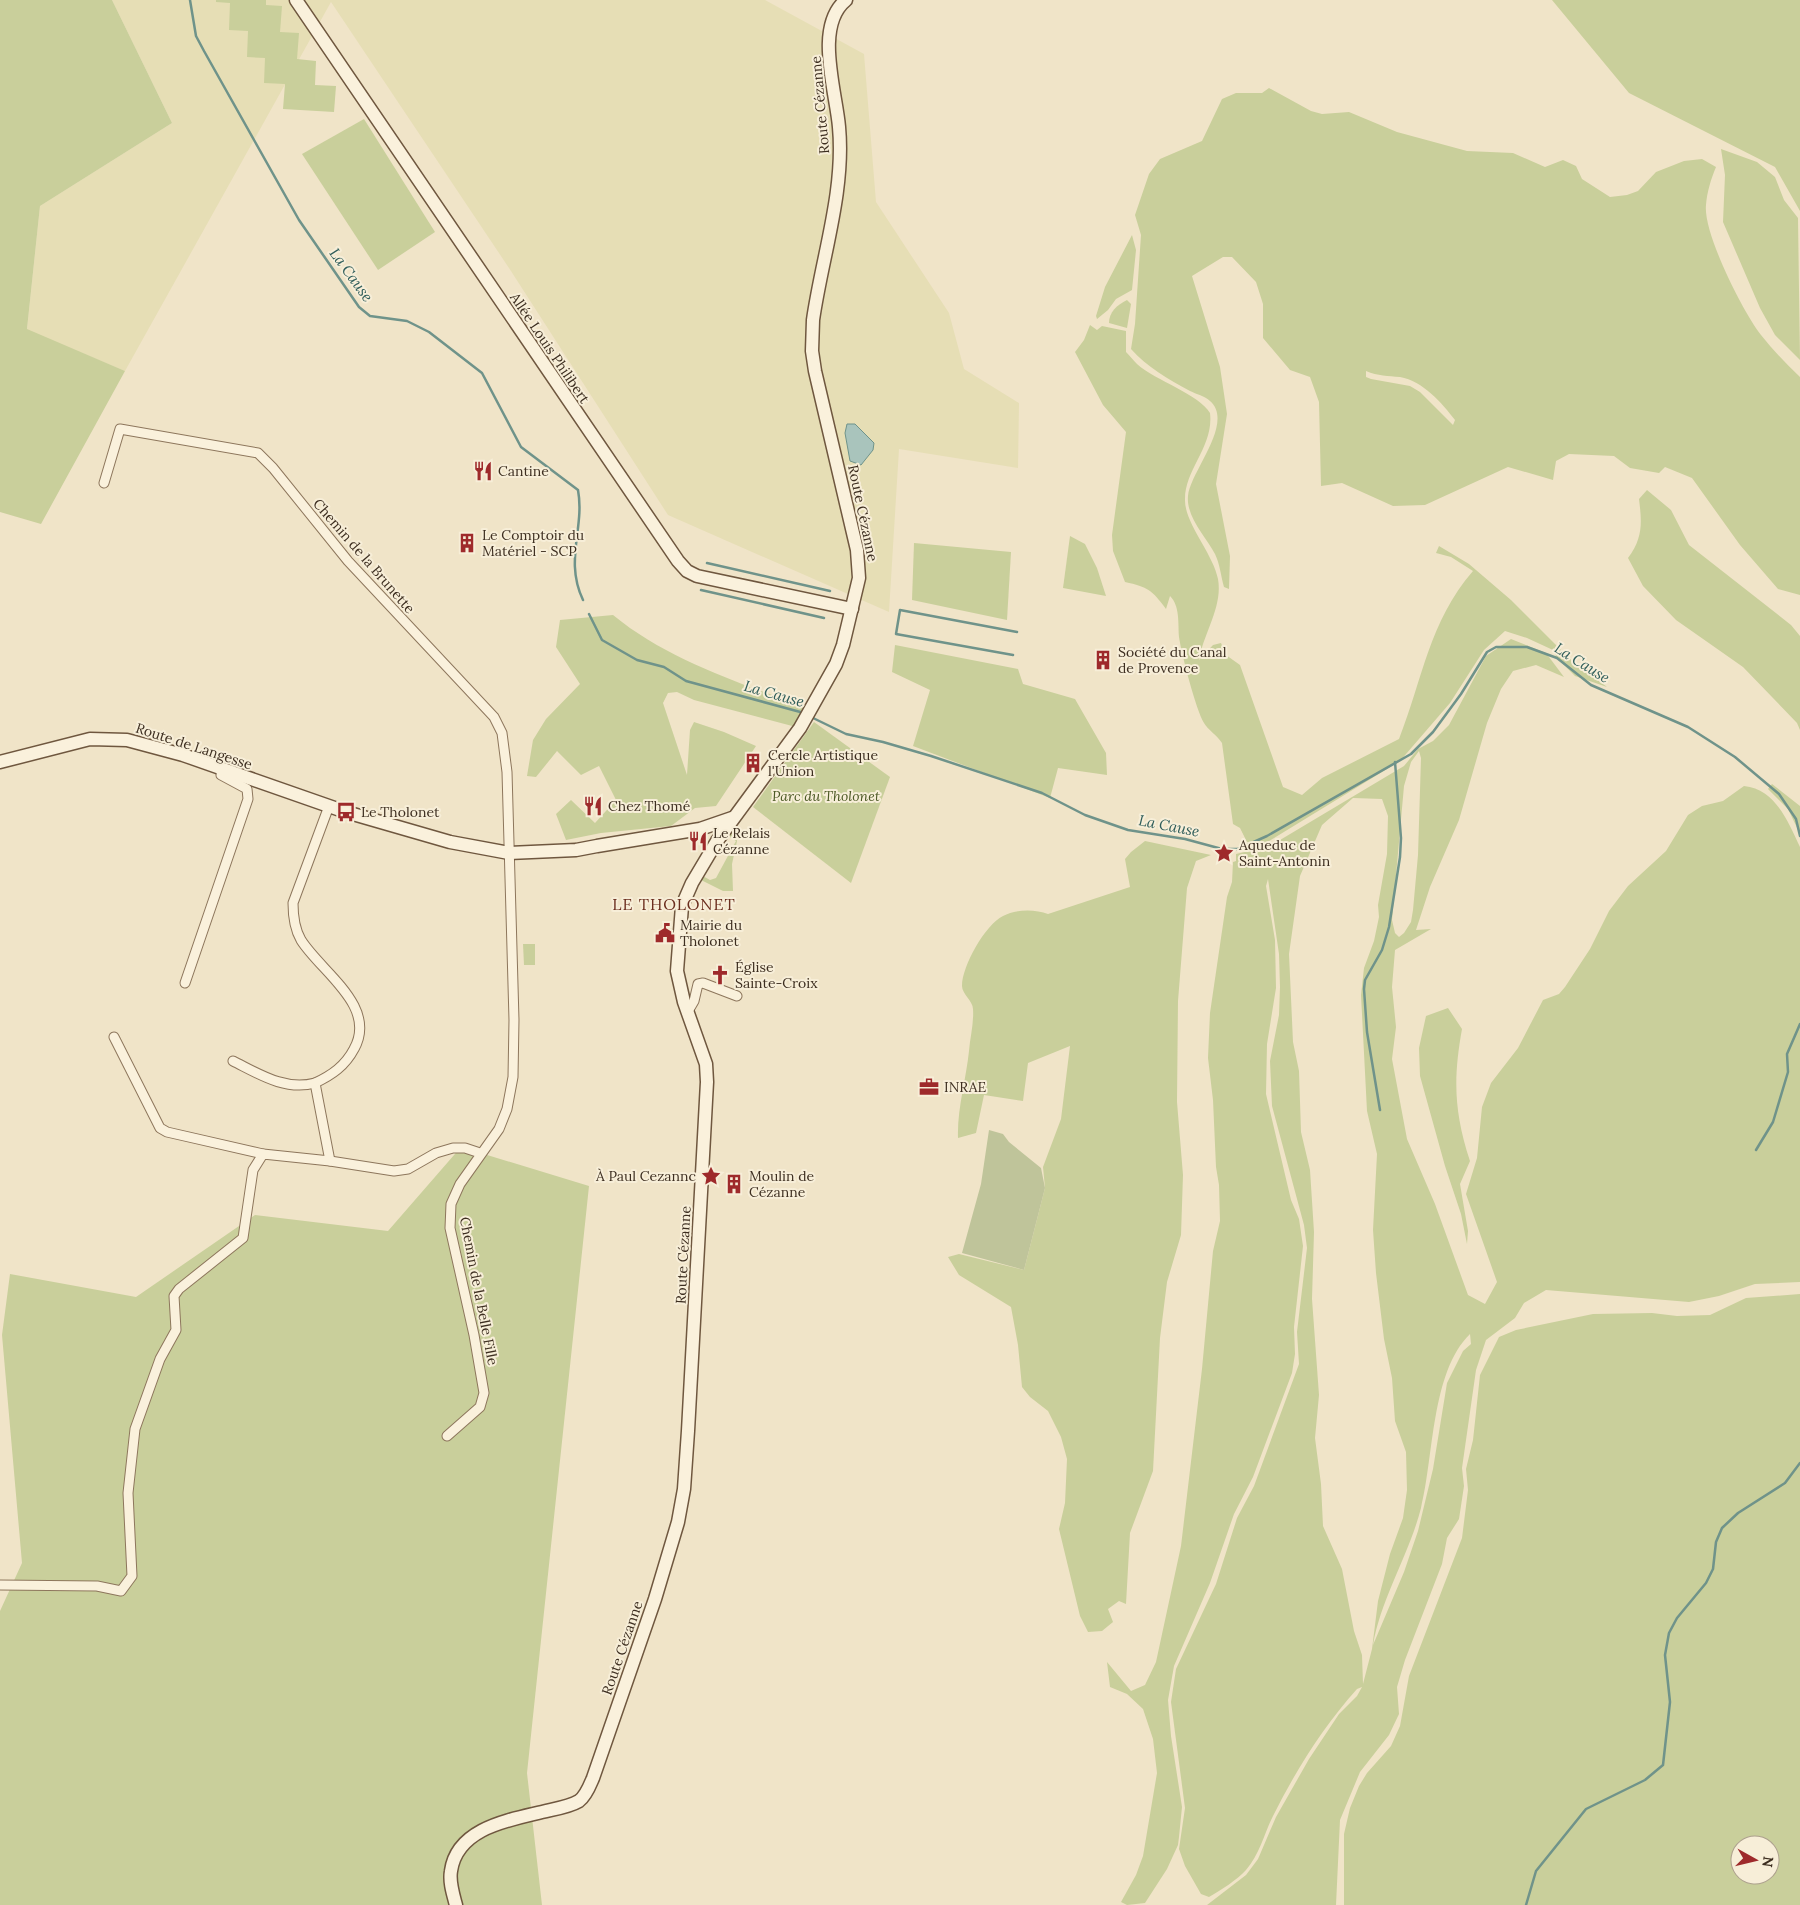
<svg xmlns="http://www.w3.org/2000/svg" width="1800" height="1905" font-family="Lora,serif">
<rect width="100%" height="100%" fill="#f0e4c8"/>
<path fill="#e6deb5" d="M112,0H765L864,54L876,202L949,313L964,369L1019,403L1018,468L899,449L889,612L668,515L509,268L331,2L125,371L27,330L40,206L172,123Z"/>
<g fill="#c9cf9b" fill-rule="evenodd">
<path d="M0,0H112L172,123L40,206L27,329L125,371L41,524L0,512Z"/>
<path d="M216,0H266V5L282,6L280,32L299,33L297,59L316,61L315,85L336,86L334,112L283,109L285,84L264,83L265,58L247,57L248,31L229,30L230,3L216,2Z"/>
<path d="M1552,0H1800V211L1775,167L1629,93Z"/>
<path d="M1269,88L1311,111L1322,114L1349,112L1397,132L1467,151L1513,153L1545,167L1563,160L1576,166L1582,179L1610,197L1627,195L1638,191L1656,172L1684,161L1702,159L1716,167C1711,179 1707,192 1706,205C1703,233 1743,312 1761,335C1773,350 1786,364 1800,377V595L1778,589L1740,545L1692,478L1665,467L1659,473L1630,468L1614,456L1569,454L1556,461L1553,480L1508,467L1425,505L1393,506L1342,483L1321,486L1319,402L1310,377L1290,370L1263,338V304L1256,282L1232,257H1223L1192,276L1220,367L1227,414L1216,484L1230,556L1229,589L1224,587C1221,577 1220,564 1215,554C1206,537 1186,517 1188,496C1190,472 1235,423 1210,401C1205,396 1196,394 1190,391C1168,379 1147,367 1131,349L1135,324L1141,235L1135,215L1149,174L1160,159L1202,141L1222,99L1236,93H1262ZM1366,371C1378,376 1388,376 1400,377C1423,381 1442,403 1455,420L1453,425L1420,392L1410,386L1371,379L1366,377Z"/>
<path d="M364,119L435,232L378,270L302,154Z"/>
<path d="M1721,149L1757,162L1775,177L1784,200L1798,218L1800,360L1775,335L1760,308L1723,222L1725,175Z"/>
<path d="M1132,235L1136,250L1132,290L1116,299L1108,310L1097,319L1096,316L1105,287Z"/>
<path d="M1127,300L1131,304L1127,328L1109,323C1109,312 1117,305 1127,300Z"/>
<path d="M1090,325L1097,330L1102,326L1126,331V352C1130,356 1133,360 1137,364C1156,381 1199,394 1210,413C1214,446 1185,469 1185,499C1184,523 1213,553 1218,579C1223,607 1203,634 1199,660L1213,645L1221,643L1226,655L1240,665L1283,787L1302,795L1322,778L1399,739C1423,678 1429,622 1473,571L1451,557L1436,553L1439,546L1469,564L1511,600L1570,659L1607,687L1575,676L1557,658L1553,650L1527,638L1505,631L1484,650L1450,703L1400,761L1266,843L1260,845L1247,842L1240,828L1233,824L1222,743C1217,735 1208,730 1204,723C1196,710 1181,652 1179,637C1178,623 1180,606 1170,596L1166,609C1152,590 1148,587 1125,582L1113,551L1112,535L1126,432L1103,405L1075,352L1084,340Z"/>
<path d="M1647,490L1671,510L1689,545L1791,625L1800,636V730L1797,723L1743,667L1676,620L1643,586L1628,558C1643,538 1642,523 1639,499Z"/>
<path d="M1070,536L1085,544L1097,568L1106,596L1063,588Z"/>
<path d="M914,543L1011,552L1007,620L912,600Z"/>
<path d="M613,615C669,661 741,683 807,708L796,727L694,700L677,692L668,693L663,703L687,775L690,730L694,722L724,732L756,746L716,806L695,808L671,826L601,833L566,840L556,814L571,800L595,823L616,800L599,766L581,775L557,751L536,777L527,776L533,740L546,719L580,684L556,647L560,620Z"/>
<path d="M1511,639L1546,653L1564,677L1536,665L1513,671L1501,689L1487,723L1459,820L1430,887L1416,930L1431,929L1395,950L1392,987L1396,1027L1392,1059L1407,1139L1435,1204L1468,1295L1485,1304L1497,1282L1466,1194L1477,1158L1482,1107L1491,1083L1518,1048L1543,1000L1559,994L1565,987L1590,949L1609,911L1628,886L1666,851L1688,815L1702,806L1723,801L1744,786C1775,789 1788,821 1800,847V1282L1755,1284L1719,1296L1689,1302L1546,1290L1524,1303L1515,1318L1486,1340L1476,1370L1462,1468L1464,1486L1459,1519L1447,1538L1442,1564L1405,1660L1397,1687L1399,1714L1389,1735L1360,1772L1340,1820L1336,1905H1207L1246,1875L1258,1859L1276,1817L1309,1759L1339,1714L1357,1696L1362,1687L1357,1689C1323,1727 1296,1770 1273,1816C1264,1834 1260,1854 1246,1870C1237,1880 1221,1890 1209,1897L1201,1894L1185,1866L1179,1849L1185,1808L1171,1702L1176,1669L1216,1584L1237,1518L1254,1486L1299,1364L1297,1332L1307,1248L1304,1225L1272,1106L1270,1061L1279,1015L1280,987L1279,954L1268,879L1266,886L1275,940L1276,988L1267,1044L1266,1094L1291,1200L1299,1219L1303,1246L1294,1327L1295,1354L1292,1373L1253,1477L1234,1514L1210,1583L1174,1666L1168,1700L1171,1736L1182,1807L1179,1837L1178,1845L1167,1869L1145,1903L1127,1905L1121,1902L1136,1875L1143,1856L1157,1773L1153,1739L1143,1709L1127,1694L1110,1687L1107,1662L1131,1691L1145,1685L1156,1662L1181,1546L1202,1369L1213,1251L1220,1221L1219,1185L1216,1167L1213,1100L1208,1058L1210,1013L1227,897L1232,882L1233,862L1236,861V854L1270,846L1404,766L1418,749L1433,741L1449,725L1486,656ZM1419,751L1421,758L1418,855L1413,910L1411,922L1404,933L1399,937L1395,933L1392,920L1404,786L1411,762ZM1353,798L1382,799L1388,816L1387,854L1378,905L1379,917L1374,941L1364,968L1361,995L1367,1111L1377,1154L1373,1230L1376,1273L1384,1339L1392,1378L1395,1421L1406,1452L1407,1490L1403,1518L1390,1554L1378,1601L1372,1649L1363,1684L1362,1655L1354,1631L1342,1569L1323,1526L1321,1484L1315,1438L1319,1395L1312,1299L1314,1232L1310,1170L1301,1132L1299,1071L1293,1042L1289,954L1300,876L1322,825ZM1470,1334L1471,1344L1463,1351L1447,1383L1433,1469L1418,1531L1404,1572L1373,1645C1381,1598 1409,1555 1421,1508C1434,1457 1431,1372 1470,1334Z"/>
<path d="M895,645L1018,669L1023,684L1075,699L1106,753L1107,775L1058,768L1050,798L913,746L930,690L892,672Z"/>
<path d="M814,722L890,777L851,883L753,807Z"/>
<path d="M1772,784L1800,806V834L1788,809L1768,789Z"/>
<path d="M730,831L736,835L737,841L732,864L733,891H723L699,879L701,875L710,880L716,878L736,841L727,835Z"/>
<path d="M1145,841L1211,855L1196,861L1187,888L1178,1001L1177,1102L1183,1175L1181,1235L1167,1282L1160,1338L1153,1471L1130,1533L1126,1604L1119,1601L1108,1609L1113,1622L1102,1631L1088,1632L1080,1616L1059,1529L1065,1503L1067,1459L1061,1437L1048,1411L1030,1397L1022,1387L1018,1345L1011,1307L959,1275L948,1257L959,1254L1024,1270L1045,1188L1043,1167L1061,1119L1070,1046L1028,1063L1023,1101L984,1095L976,1133L958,1138C957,1109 966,1080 969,1051C970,1038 974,1023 973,1009C973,1001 962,994 962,986C962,966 985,925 1003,916C1016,909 1035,909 1048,914L1130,887L1125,859L1131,852Z"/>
<path d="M523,944H535V965H524Z"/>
<path d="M1448,1008L1462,1029C1453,1079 1454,1112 1470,1161L1460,1184L1468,1231L1467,1244L1461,1214L1445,1166L1420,1076L1419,1048L1426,1016Z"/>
<path d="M461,1147L589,1186L527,1773L542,1905H0V1611L22,1563L2,1335L10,1274L136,1297L255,1215L388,1231Z"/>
<path d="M1800,1294V1905H1344V1834L1350,1808L1359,1786L1367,1773L1391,1746L1400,1726L1409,1676L1462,1538L1468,1490L1466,1469L1473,1440L1480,1375L1499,1337L1516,1330L1593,1314L1652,1313L1677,1316L1710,1315L1746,1298ZM1740,1845H1770V1875H1740Z"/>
</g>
<path fill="#bfc49a" d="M989,1130L1003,1134L1009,1142L1041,1168L1045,1188L1024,1270L962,1253L981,1184Z"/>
<path fill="#a9c4bc" stroke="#6f938a" d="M847,424H855L874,443L873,450L861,465L850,461L845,433Z"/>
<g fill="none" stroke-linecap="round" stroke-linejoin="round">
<g stroke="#6f938a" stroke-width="2.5">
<path d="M190,0L196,36L204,51L299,220L359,307L370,316L407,321L429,332L482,373L521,447L578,490C585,528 564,560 583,600"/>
<path d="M707,563L830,591"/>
<path d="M701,590L824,618"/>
<path d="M589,614L602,640L637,660L664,667L686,681L804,713"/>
<path d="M1013,655L896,634L900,610L1017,632"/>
<path d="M811,717L846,734L883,742L931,756L1042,793L1085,815L1128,830L1185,839L1222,849H1238L1267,836L1411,754L1433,732L1461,694L1487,652L1496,647H1527L1557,658L1591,685L1688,727L1735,757L1779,794L1796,819L1800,836"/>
<path d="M1380,1110L1367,1032L1364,989L1365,980L1382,950L1389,927L1400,857L1401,838L1395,762"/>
<path d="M1756,1150L1773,1122L1788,1072L1787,1054L1800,1024"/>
<path d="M1526,1905L1536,1871L1586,1809L1645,1780L1663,1765L1670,1702L1665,1655L1669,1633L1677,1618L1706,1583L1713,1569L1716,1542L1722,1528L1738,1513L1785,1483L1800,1463"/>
</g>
<defs>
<g id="street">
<path d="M104,483L120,429L258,453L273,468L348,561L494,717L502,733L507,772L514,1020L513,1077L507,1109L499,1129L460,1184L451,1204L450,1228L474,1335L484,1393L480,1407L447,1436"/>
<path d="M329,806L293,903C293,916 294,928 301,940C321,972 378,1006 354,1049C345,1066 332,1075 315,1083L330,1161"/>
<path d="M185,983L248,799L247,789L221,775L222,769"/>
<path d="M687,1013L694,1001L698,984L703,983L737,996"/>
<path d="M114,1037L160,1128L167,1132L263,1154"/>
<path d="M233,1061C259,1074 285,1091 315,1083"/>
<path d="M0,1585L97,1586L121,1591L132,1576L128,1493L135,1429L160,1359L176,1330L174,1296L179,1289L243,1238L253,1170L263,1154L330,1161L394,1171L408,1169L436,1153L453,1148H465L480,1153"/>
</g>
<g id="secondary">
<path d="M296,0L678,561L687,571L697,576L852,609"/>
<path d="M0,762L90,739L127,740L183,755L346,812L450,842L509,853L576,850L597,846L700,829L732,818"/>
<path d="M456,1905C453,1894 449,1882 451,1871C457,1828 509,1820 542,1812C554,1809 569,1807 579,1801C586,1796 590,1785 593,1778L655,1599L678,1522L684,1489L688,1431L707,1082L706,1064L684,1002L677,971L682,906L692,883L717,841L800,728L836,664L843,645L859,578L857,550L815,371L812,351L813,320C822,257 845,191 839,127C836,91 814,26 846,0"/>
</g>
</defs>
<use href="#street" stroke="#8d765c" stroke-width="11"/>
<use href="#secondary" stroke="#6f573f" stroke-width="15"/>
<use href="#street" stroke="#faf1dc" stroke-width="9"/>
<use href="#secondary" stroke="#faf1dc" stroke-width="12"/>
</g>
<defs>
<symbol id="restaurant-bare" viewBox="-9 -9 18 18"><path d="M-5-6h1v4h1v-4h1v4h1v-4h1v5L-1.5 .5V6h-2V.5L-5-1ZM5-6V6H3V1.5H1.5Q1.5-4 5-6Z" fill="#9e2a2b" stroke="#f7eed8" stroke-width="2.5" paint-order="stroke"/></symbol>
<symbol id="building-bare" viewBox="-9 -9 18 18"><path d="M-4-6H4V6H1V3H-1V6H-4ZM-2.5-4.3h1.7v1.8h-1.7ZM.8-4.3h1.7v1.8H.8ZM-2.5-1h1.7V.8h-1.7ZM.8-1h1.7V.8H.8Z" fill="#9e2a2b" stroke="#f7eed8" stroke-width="2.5" paint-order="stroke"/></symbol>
<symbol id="bus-bare" viewBox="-9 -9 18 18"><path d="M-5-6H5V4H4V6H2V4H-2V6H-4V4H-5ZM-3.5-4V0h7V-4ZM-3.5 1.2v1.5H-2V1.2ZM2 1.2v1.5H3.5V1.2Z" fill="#9e2a2b" stroke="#f7eed8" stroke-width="2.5" paint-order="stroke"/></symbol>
<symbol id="sight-bare" viewBox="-9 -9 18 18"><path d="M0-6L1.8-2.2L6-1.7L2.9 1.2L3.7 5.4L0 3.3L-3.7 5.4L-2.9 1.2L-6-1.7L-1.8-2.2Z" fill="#9e2a2b" stroke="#f7eed8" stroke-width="2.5" paint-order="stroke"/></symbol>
<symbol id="civic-bare" viewBox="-9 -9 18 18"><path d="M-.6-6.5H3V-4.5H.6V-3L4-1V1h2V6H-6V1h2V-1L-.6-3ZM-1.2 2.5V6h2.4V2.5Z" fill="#9e2a2b" stroke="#f7eed8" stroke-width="2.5" paint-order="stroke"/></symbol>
<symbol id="church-bare" viewBox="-9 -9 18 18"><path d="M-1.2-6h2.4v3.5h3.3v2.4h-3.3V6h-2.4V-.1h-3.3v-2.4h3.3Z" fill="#9e2a2b" stroke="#f7eed8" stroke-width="2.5" paint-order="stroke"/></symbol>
<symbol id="office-bare" viewBox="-9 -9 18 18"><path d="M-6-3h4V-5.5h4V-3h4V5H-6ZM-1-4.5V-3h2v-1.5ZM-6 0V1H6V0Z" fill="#9e2a2b" stroke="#f7eed8" stroke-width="2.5" paint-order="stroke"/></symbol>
</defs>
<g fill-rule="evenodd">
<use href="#restaurant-bare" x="469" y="457" width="28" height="28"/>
<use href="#building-bare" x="453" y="529" width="28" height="28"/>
<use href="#building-bare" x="1089" y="646" width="28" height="28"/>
<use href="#building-bare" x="739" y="749" width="28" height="28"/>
<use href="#restaurant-bare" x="579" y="792" width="28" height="28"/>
<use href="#bus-bare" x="332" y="798" width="28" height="28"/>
<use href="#restaurant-bare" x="684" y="827" width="28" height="28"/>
<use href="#sight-bare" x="1210" y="839" width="28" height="28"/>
<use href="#civic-bare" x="651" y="919" width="28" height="28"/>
<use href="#church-bare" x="706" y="961" width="28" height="28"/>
<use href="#office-bare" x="915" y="1073" width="28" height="28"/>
<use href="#sight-bare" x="697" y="1162" width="28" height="28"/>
<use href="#building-bare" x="720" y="1170" width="28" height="28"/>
</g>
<g text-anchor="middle" stroke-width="4" stroke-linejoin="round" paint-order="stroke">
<g font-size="14" fill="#3d2e20" stroke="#f7eed8">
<text transform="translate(820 105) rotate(-95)" y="5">Route Cézanne</text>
<text transform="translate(550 348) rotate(56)" y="5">Allée Louis Philibert</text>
<text transform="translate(863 513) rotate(78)" y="5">Route Cézanne</text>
<text transform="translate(364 556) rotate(49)" y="5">Chemin de la Brunette</text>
<text transform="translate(194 746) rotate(18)" y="5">Route de Langesse</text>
<text transform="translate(683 1255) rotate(-87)" y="5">Route Cézanne</text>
<text transform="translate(479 1291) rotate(79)" y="5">Chemin de la Belle Fille</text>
<text transform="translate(622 1648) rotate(-71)" y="5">Route Cézanne</text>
</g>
<g font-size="14" fill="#3d2e20" stroke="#f7eed8" text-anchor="start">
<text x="498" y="476">Cantine</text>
<text x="482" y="540">Le Comptoir du<tspan x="482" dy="16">Matériel - SCP</tspan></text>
<text x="1118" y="657">Société du Canal<tspan x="1118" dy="16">de Provence</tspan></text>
<text x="768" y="760">Cercle Artistique<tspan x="768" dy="16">l'Union</tspan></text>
<text x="608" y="811">Chez Thomé</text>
<text x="361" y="817">Le Tholonet</text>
<text x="713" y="838">Le Relais<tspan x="713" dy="16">Cézanne</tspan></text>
<text x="1239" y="850">Aqueduc de<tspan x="1239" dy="16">Saint-Antonin</tspan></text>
<text x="680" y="930">Mairie du<tspan x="680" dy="16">Tholonet</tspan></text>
<text x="735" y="972">Église<tspan x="735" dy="16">Sainte-Croix</tspan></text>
<text x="944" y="1092">INRAE</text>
<text x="696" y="1181" text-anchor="end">À Paul Cezannc</text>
<text x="749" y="1181">Moulin de<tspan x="749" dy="16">Cézanne</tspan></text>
</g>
<g font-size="14" font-style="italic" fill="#4d5a26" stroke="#f7eed8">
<text x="826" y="801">Parc du Tholonet</text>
</g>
<g font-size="15" font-style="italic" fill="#2f5d5a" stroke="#f7eed8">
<text transform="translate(351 275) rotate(54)" y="5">La Cause</text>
<text transform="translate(1582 663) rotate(32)" y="5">La Cause</text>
<text transform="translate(774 694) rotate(16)" y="5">La Cause</text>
<text transform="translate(1169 826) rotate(11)" y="5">La Cause</text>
</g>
<g font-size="16" letter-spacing="1" fill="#6b2e1e" stroke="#f7eed8">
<text x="674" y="910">LE THOLONET</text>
</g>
</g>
<g transform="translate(1755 1860) rotate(98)"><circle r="24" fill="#f7eed8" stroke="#ada18e"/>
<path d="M0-4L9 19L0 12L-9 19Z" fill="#9e2a2b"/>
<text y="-8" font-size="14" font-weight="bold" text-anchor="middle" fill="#3d2e20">N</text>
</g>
</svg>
